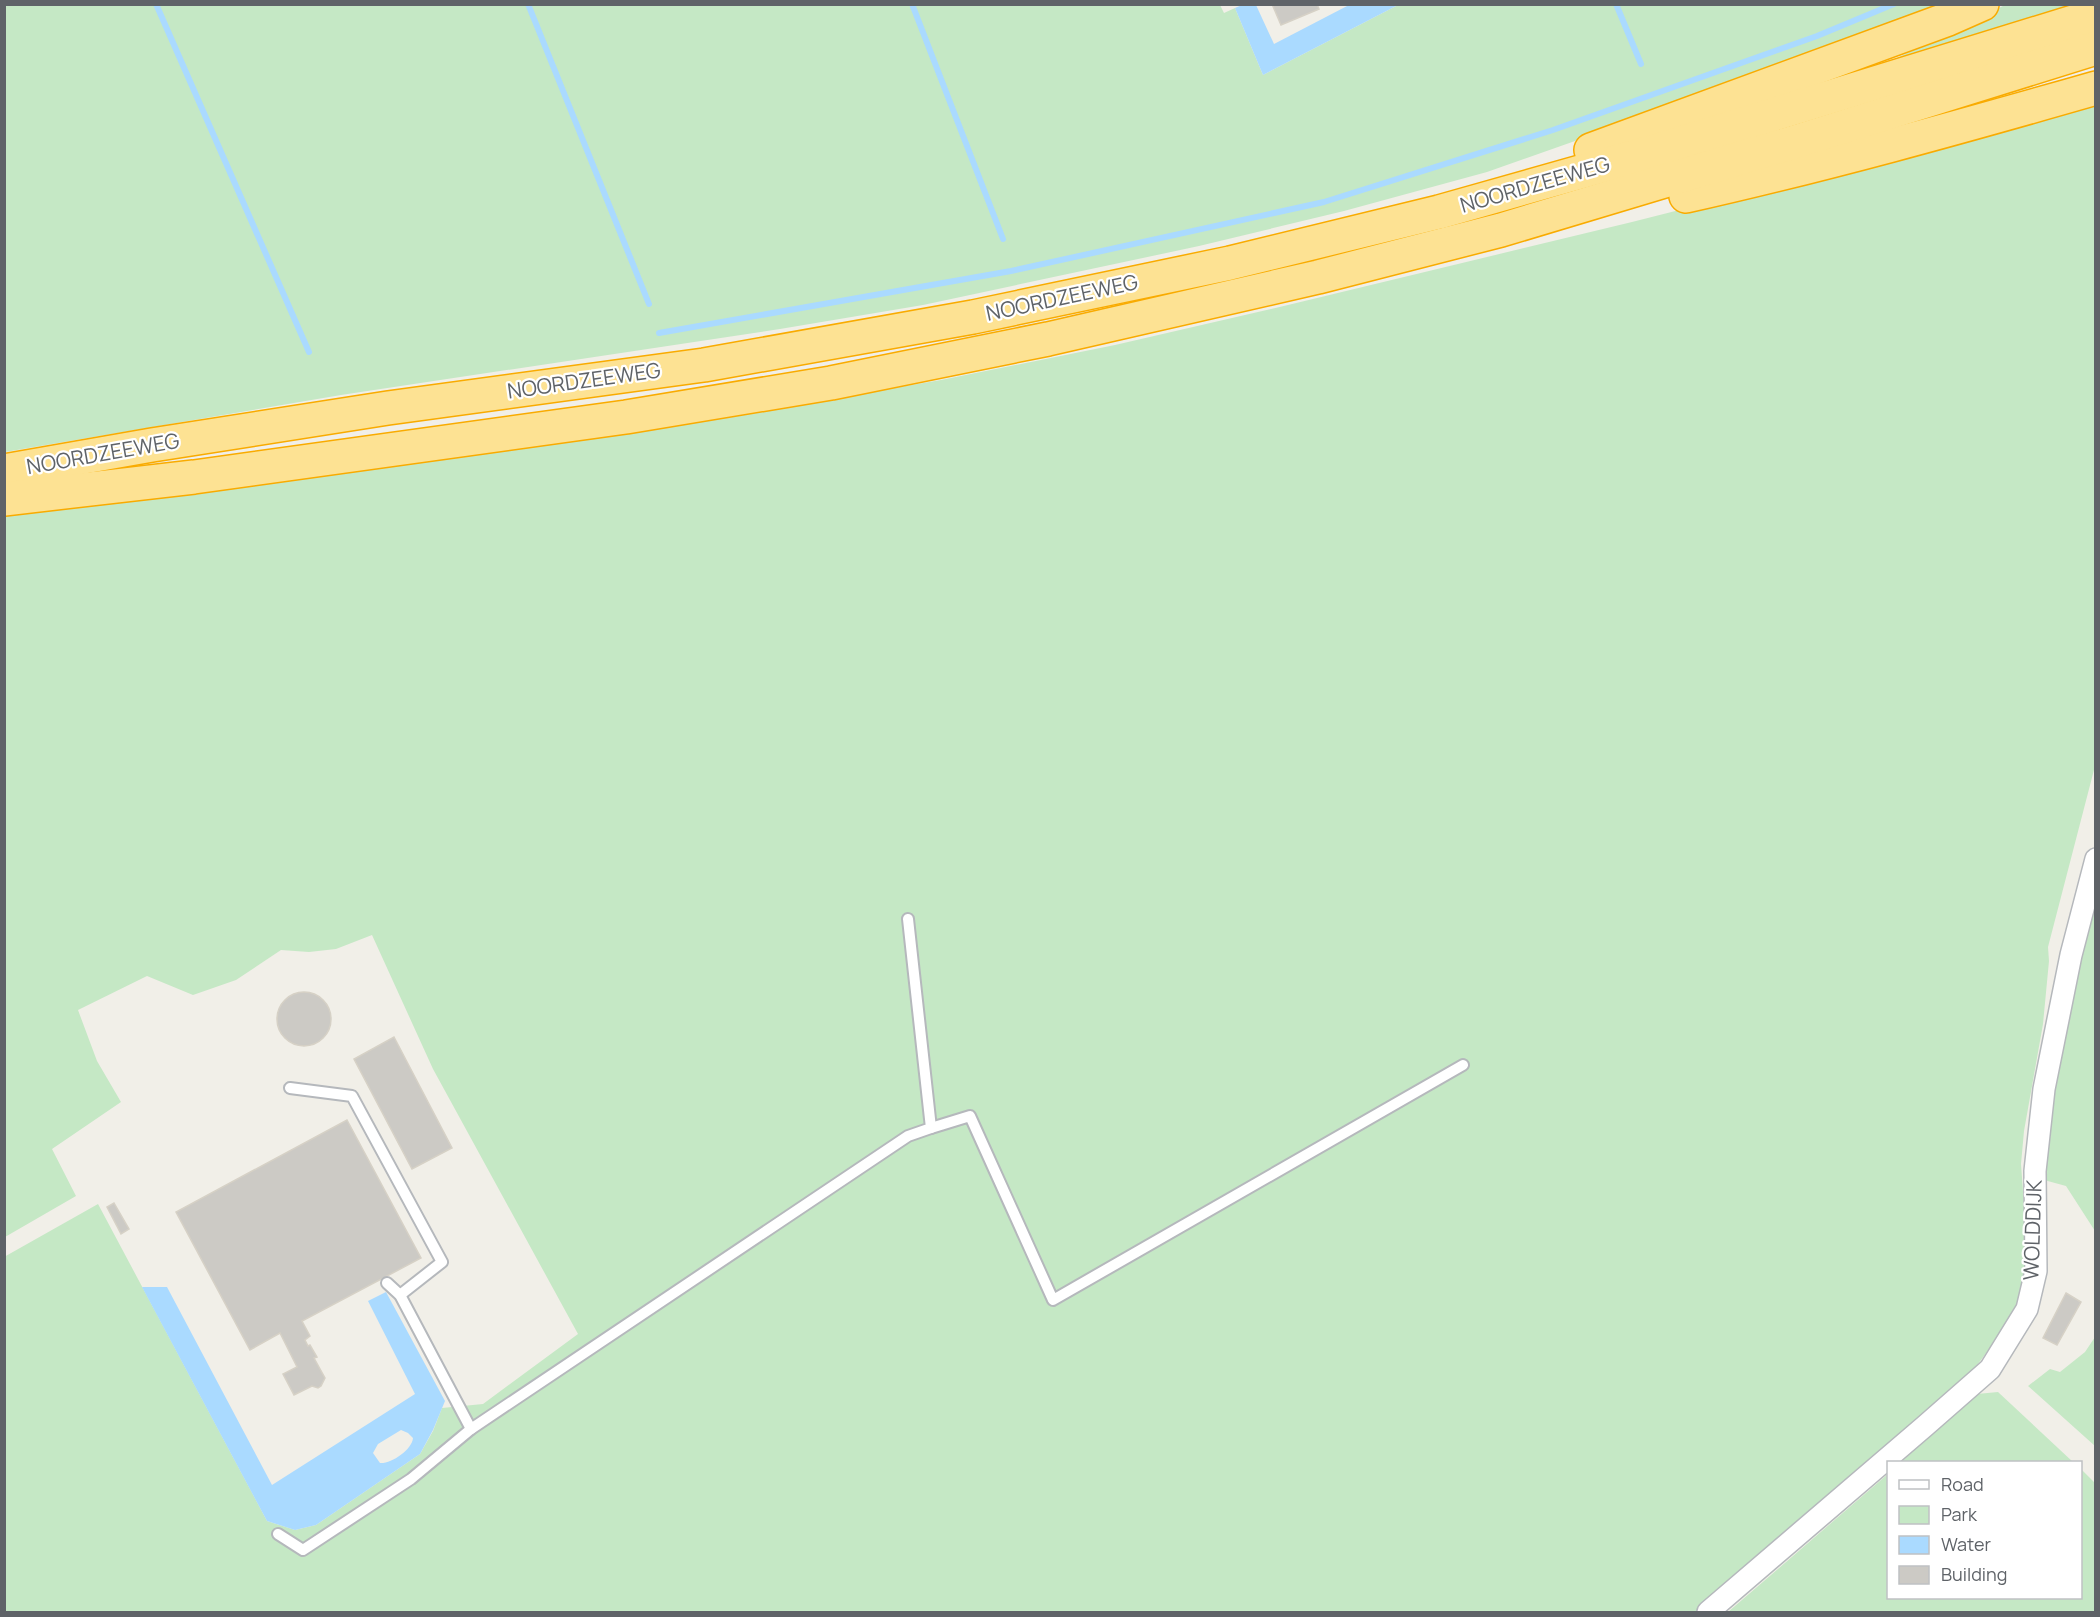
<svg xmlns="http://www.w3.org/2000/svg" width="2100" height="1617" font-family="Manrope,sans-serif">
<rect width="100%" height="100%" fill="#f1efe8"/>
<g fill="#c5e8c5">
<path d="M5,5H1220L1224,13L1235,8L1263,75L1398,5H1950L1748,80L1487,172L1344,211L1199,246L923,305L780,329L341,395L5,452Z"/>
<path d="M2005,5H2087L1895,59Z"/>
<path d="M2095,101V766L2048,947L2049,961L2043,1024L2024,1131L2021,1164L2027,1246L2022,1292L2008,1323L1967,1379L1699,1612H5L4,1257L98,1204L267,1521L295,1530L316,1525L420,1454L433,1431L442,1408L483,1404L578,1334L433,1069L372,935L336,949L309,952L281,950L236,980L193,995L147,976L78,1010L97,1061L121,1102L52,1149L76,1196L5,1237V513L648,430L941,380L1115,345L1288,305L1632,222L1943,143Z"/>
<path d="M2095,890V1231L2066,1186L2044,1180L2052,1088Z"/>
<path d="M2095,1337V1446L2028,1386L2050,1369L2060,1372L2085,1352Z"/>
<path d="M1998,1392L2073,1462H1901L1977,1394Z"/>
<path d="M2081,1469L2095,1483V1612H1728L1888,1474V1598H2080Z"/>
</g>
<g fill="#aadaff" fill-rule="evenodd">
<path d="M1242,5H1256L1274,44L1349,5H1398L1263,75L1235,8Z"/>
<path d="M142,1287H167L272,1485L415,1394L368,1301L386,1292L445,1401L433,1430L420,1454L316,1525L295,1530L267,1521ZM401,1430L408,1433L413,1438C412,1450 391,1464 380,1463L373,1453L378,1444Z"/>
</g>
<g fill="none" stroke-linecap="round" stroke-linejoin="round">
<g stroke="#aadaff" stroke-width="6">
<path d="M156,4L309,352"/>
<path d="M528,4L649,304"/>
<path d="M912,4L1003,239"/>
<path d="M1616,4L1641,64"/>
<path d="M659,333L1011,271L1324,202L1553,130L1817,36L1894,4"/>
</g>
</g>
<g fill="#cccac5" stroke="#d6d1c6" stroke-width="1.5">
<path d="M1272,4H1317L1319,9L1281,25Z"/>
<circle cx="304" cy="1019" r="27"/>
<path d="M394,1037L452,1148L412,1169L354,1059Z"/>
<path d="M347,1120L421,1258L302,1321L310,1336L305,1340L308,1346L310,1345L317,1357L314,1358L325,1378L321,1386L318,1388L312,1386L294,1395L283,1374L297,1367L280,1333L250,1350L176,1212Z"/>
<path d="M114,1203L129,1229L121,1234L107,1207Z"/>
<path d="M2066,1293L2081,1302L2057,1345L2043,1338Z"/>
</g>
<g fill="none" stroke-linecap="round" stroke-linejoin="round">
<defs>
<g id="lane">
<path d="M290,1088L352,1096L442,1262L400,1295"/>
<path d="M931,1128L970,1116L1053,1300L1463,1065"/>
<path d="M387,1283L400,1295L471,1429L908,1136L931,1128L908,919"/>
<path d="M278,1534L303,1550L411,1479L471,1429"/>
</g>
<path id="street" d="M1708,1612L1925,1426L1990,1369L2027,1309L2036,1271L2035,1171L2044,1089L2071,955L2096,859"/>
<g id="highway">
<path d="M1591,150L1948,19L1982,4"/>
<path d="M1686,196C1824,165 1960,127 2096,88"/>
<path d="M4,471L152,445L388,408L704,365L973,317L1230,263L1439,212L1658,150L2096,15"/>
<path d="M4,499L194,477L626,417L831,383L1048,339L1318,277L1501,230L1801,140L2096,48"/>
</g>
</defs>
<use href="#lane" stroke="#b5b8bc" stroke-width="14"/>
<use href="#street" stroke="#b5b8bc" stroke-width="24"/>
<use href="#highway" stroke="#f9ab00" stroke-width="36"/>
<use href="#lane" stroke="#fff" stroke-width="10"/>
<use href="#street" stroke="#fff" stroke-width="21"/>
<use href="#highway" stroke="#fde293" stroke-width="33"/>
</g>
<g text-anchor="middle" stroke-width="4.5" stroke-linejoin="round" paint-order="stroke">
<g font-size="21" fill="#5f6368" stroke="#fff">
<text transform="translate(1535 185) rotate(-16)" y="7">NOORDZEEWEG</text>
<text transform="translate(1062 298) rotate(-12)" y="7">NOORDZEEWEG</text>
<text transform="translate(584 381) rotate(-8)" y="7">NOORDZEEWEG</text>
<text transform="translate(103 454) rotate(-10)" y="7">NOORDZEEWEG</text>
<text transform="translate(2033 1230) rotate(-88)" y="7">WOLDDIJK</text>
</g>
</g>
<rect width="2100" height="1617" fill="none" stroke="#5f6368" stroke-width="12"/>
<rect x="1887" y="1461" width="195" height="138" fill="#ffffff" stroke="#bfc1c3" stroke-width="1.5"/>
<rect x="1899" y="1480" width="30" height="9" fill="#ffffff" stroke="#bfc1c3" stroke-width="1.5"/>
<text x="1941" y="1491" font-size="18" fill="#5f6368">Road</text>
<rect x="1899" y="1506" width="30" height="18" fill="#c5e8c5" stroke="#bfc1c3" stroke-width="1.5"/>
<text x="1941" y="1521" font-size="18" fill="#5f6368">Park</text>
<rect x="1899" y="1536" width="30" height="18" fill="#aadaff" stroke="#bfc1c3" stroke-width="1.5"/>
<text x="1941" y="1551" font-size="18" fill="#5f6368">Water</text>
<rect x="1899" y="1566" width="30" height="18" fill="#cccac5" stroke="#bfc1c3" stroke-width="1.5"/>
<text x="1941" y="1581" font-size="18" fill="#5f6368">Building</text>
</svg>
